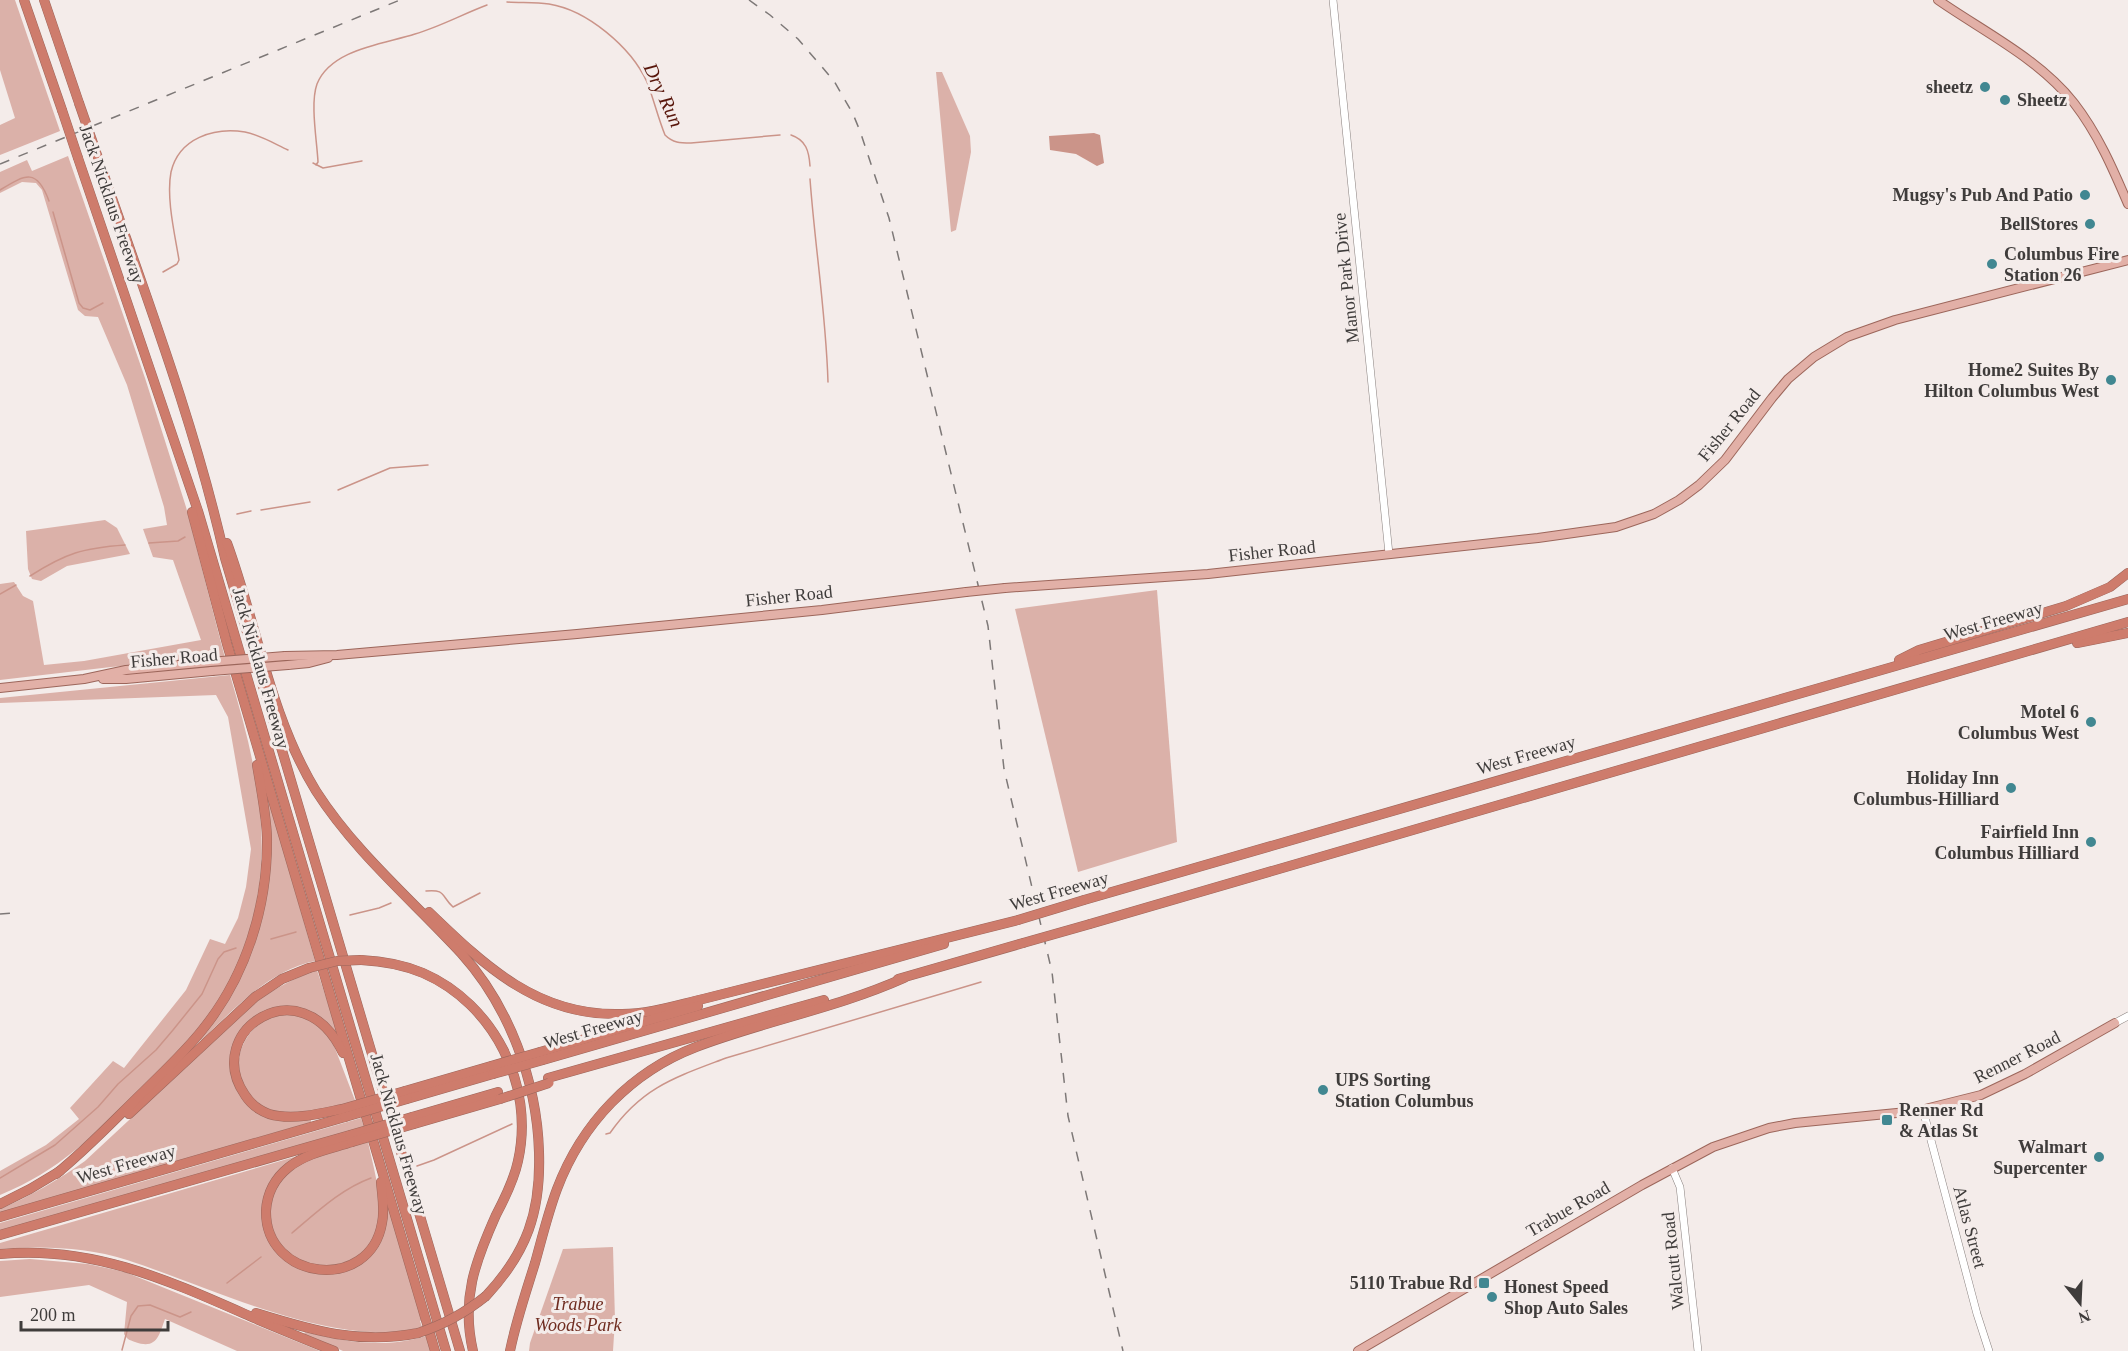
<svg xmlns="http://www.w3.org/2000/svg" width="2128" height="1351" font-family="'Times New Roman',serif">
<rect width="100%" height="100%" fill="#f4ecea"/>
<g fill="#dbb1a9">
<path d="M0,0H15L60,131L0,155V125L15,118L0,70Z"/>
<path d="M936,72H942L970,136L971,152L956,230L951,232Z"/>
<path d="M68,156L145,378L186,507L225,658L111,667L0,680V584L14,582L23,596L33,601L44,665L84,661L201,640L173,560L153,557L143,529L167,525L164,507L127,385L98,317L85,316L78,310L42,190L36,183L22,182L0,193V172L27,160L32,171Z"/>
<path d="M105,520L117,528L130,554L67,566L41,581L32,579L28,569L26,531Z"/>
<path d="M1157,590L1177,842L1078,872L1015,609Z"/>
<path d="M230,675C257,766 278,853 244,947C236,970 226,993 212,1012C190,1041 164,1067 137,1092C93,1136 59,1171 0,1195V1171L46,1145L79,1119L70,1108L113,1061L124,1068L186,990L210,939L225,944L238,918L246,887L251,849L228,717L216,695L0,703V698Z"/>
<path d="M264,783L315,961C269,970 234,1010 201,1040L199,1039L227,998L265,893Z"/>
<path d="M317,970L337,1031L335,1032L324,1021L308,1011L281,1008L240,1034L234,1078L237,1087L243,1097L260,1112L311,1119V1122L0,1213V1209C31,1196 58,1180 85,1161L256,1002C276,988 294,978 317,970Z"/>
<path d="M294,1013L316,1022L333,1043L356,1103C333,1107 296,1119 274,1112C235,1101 227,1053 256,1027C259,1024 263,1019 266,1018C274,1014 286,1015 294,1013Z"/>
<path d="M361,1118L364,1127L0,1231V1223Z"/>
<path d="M368,1142C373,1165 380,1189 380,1214C380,1250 347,1269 314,1266C310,1266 305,1263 302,1261C280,1251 268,1229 271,1205C273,1190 282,1176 294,1167C313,1154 346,1148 368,1142Z"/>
<path d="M301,1155L266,1198L274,1244L312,1272L365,1259L388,1204L422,1320L420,1321L422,1327C338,1351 208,1286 127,1260C86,1247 43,1246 0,1249V1243Z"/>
<path d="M613,1247L615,1320L613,1351H529L530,1343L563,1249Z"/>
<path d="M30,1259L88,1264L125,1272L320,1351H237L165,1319C159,1335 157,1350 135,1342C129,1340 127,1339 124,1334L127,1302L89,1285L0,1297V1261Z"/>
<path d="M305,1332C348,1342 382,1349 426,1336L431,1351H343L304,1334Z"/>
</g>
<path fill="#cb9489" d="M1094,133L1100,135L1104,163L1097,166L1076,154L1050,150L1049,136Z"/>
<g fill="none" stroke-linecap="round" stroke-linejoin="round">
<g stroke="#cb9489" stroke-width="1.5">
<path d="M507,2C520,3 535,2 549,4C587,10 631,47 647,82C654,100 658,118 665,135C673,143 680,143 691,143L780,135"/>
<path d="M791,135C806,140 809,151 810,166"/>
<path d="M313,163L323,168L362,161"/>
<path d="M316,165L318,162C317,141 310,103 317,84C331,49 384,44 415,34C439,27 463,14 487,5"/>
<path d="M810,179C815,247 826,314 828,382"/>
<path d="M0,190C26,174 37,168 49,201"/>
<path d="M53,212L79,303L83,308L90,310L103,303"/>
<path d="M163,272L177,264L179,260C175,235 166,198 171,172C179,138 214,127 245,132C260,135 275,144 288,150"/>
<path d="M338,490L390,468L428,465"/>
<path d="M261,510L310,502"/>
<path d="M237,514L251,511"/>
<path d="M149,543L178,541L185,537"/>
<path d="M30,576C66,553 83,548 125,545"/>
<path d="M0,594L16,585"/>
<path d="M426,891C446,889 441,896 453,907L480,893"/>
<path d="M350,915L379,908L391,903"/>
<path d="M271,939L296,932"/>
<path d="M606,1134L610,1133C642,1087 676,1077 726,1058L981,982"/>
<path d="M417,1166L434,1160L512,1124"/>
<path d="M0,1178L55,1145L98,1107L118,1084L156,1050L173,1030L202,994L218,959L224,952L236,948"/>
<path d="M292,1233C317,1212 341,1189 371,1178"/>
<path d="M227,1283L261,1257"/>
<path d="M122,1350L131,1316L138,1306L150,1305L180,1317L191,1312"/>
</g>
<defs>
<g id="minor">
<path d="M1333,0L1389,554"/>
<path d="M2115,1023L2128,1016"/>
<path d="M1923,1110L1977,1314L1989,1351"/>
<path d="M1672,1168L1680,1187L1698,1351"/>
</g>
<g id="major">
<path d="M1938,0C1984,32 2038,58 2074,103C2098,134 2113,169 2128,204"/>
<path d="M1005,588L1208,574L1538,538L1616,527L1654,514L1679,500L1699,485L1725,460L1772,398L1788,379L1814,357L1847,337L1895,320L2128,260"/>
<path d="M285,656L337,655L577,634L822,610L966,592"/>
<path d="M288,665L309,663L328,658"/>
<path d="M103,679H126L212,671"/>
<path d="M0,688L84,679L126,670L209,662"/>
<path d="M1358,1351L1642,1185L1713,1147L1769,1128L1795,1123L1917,1111L1981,1095L2025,1074L2115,1023"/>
</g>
<g id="highway">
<path d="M24,0L62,110"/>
<path d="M44,0L79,103"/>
<path d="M96,152C142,286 194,420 225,558L460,1351"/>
<path d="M78,158L198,511L446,1351"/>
<path d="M192,512L227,644L435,1351"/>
<path d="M227,543C257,625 270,716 316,791C355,852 412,900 461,953C509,1006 537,1081 539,1152C541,1212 527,1252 486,1296"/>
<path d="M2077,643L2128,633"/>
<path d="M1899,660L1919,650L2066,606L2110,587L2128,573"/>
<path d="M1084,900L2128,599"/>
<path d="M429,912C485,966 538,1017 622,1014C649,1014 677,1005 703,999L1018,920"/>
<path d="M1090,924L2128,622"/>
<path d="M361,960C382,961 404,965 423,973C494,1004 535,1085 518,1161C514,1180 505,1198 496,1215C475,1262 461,1299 473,1351"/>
<path d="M898,979L1023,943"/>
<path d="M540,1052L698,1006"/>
<path d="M543,1060L944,944"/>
<path d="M548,1078L824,1000"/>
<path d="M405,1091L491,1066"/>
<path d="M407,1099L493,1074"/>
<path d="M342,1109C322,1113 299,1119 279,1116C265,1115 252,1106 245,1095C201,1031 302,965 343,1053"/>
<path d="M129,1114L255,997L282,979L309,968"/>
<path d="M412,1117L498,1092"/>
<path d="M414,1124L500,1099"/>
<path d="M352,1142C330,1149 307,1153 289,1167C275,1178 267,1193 266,1211C265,1281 370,1293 382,1223C385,1210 382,1195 381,1182"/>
<path d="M56,1174C88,1148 114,1120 143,1092C163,1072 185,1052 203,1029C246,976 268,906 267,837C266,813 261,789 257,765"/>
<path d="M0,1204L30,1189L60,1171"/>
<path d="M0,1217L345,1117"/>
<path d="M0,1235L350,1135"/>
<path d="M0,1254C93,1245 170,1281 254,1318C280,1329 307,1340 334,1351"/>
<path d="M256,1313C311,1330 359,1345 418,1333"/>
<path d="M510,1351C516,1321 526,1292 535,1263C542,1238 548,1213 557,1189C582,1123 631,1072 696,1047C764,1021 837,1008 904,978"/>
</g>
</defs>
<use href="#minor" stroke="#89817f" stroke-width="8"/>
<use href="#major" stroke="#9c665b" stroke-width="10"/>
<use href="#highway" stroke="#9c665b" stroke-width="10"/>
<use href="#minor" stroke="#fff" stroke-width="7"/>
<use href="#major" stroke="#e2b0a7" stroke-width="8"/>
<use href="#highway" stroke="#ce7c6c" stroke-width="9"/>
<g stroke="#7d7877" stroke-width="1.5" stroke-dasharray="10 10" stroke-linecap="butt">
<path d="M749,0L770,15L798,39L834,81L853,114L860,131L889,218L988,626L1004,769L1052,972L1068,1116L1123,1351"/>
<path d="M0,164L400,0"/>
<path d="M0,914L12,913"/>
</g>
<defs>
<g id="major-bridge">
<path d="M966,592L1005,588"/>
<path d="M209,662L285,656"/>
<path d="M212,671L288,665"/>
</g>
<g id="highway-bridge">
<path d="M79,103L96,152"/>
<path d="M62,110L78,158"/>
<path d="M1018,920L1084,900"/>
<path d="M1023,943L1090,924"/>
<path d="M309,968L337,961L361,960"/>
<path d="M491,1066L540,1052"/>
<path d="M493,1074L543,1060"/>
<path d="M500,1099L549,1083"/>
<path d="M342,1109L405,1091"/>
<path d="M345,1117L407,1099"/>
<path d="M350,1135L412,1117"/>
<path d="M352,1142L414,1124"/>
<path d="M418,1333C443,1325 465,1313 486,1296"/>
</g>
</defs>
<use href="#major-bridge" stroke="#9c665b" stroke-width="10" stroke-linecap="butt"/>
<use href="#highway-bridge" stroke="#9c665b" stroke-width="10" stroke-linecap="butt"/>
<use href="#major-bridge" stroke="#e2b0a7" stroke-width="8"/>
<use href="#highway-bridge" stroke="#ce7c6c" stroke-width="9"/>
</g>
<g fill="#418791" stroke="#f4ecea" stroke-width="2">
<circle cx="1985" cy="87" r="6"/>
<circle cx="2005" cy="100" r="6"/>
<circle cx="2085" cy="195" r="6"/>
<circle cx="2090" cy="224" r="6"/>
<circle cx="1992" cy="264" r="6"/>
<circle cx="2111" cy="380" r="6"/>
<circle cx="2091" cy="722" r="6"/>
<circle cx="2011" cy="788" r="6"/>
<circle cx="2091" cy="842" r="6"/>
<circle cx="1323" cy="1090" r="6"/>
<rect x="1881" y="1114" width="12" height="12" rx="3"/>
<circle cx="2099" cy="1157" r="6"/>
<rect x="1478" y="1277" width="12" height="12" rx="3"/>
<circle cx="1492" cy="1297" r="6"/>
</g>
<g text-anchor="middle" stroke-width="6" stroke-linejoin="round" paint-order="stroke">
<g font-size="18" font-weight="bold" fill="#3f3c3b" stroke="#f4ecea" text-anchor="end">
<text x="1973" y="93">sheetz</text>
<text x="2017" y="106" text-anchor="start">Sheetz</text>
<text x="2073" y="201">Mugsy's Pub And Patio</text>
<text x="2078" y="230">BellStores</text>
<text x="2004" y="260" text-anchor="start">Columbus Fire<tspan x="2004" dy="21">Station 26</tspan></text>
<text x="2099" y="376">Home2 Suites By<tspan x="2099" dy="21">Hilton Columbus West</tspan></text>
<text x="2079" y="718">Motel 6<tspan x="2079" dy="21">Columbus West</tspan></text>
<text x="1999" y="784">Holiday Inn<tspan x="1999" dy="21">Columbus-Hilliard</tspan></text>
<text x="2079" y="838">Fairfield Inn<tspan x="2079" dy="21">Columbus Hilliard</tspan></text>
<text x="1335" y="1086" text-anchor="start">UPS Sorting<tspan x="1335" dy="21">Station Columbus</tspan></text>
<text x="1899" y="1116" text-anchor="start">Renner Rd<tspan x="1899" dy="21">&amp; Atlas St</tspan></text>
<text x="2087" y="1153">Walmart<tspan x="2087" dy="21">Supercenter</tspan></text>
<text x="1472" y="1289">5110 Trabue Rd</text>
<text x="1504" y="1293" text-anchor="start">Honest Speed<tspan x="1504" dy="21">Shop Auto Sales</tspan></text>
</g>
<g font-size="18" fill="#3f3c3b" stroke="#f4ecea">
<text transform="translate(112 204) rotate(71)" y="6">Jack Nicklaus Freeway</text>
<text transform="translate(1346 278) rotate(-96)" y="6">Manor Park Drive</text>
<text transform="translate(1729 425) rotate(-51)" y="6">Fisher Road</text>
<text transform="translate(1272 551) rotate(-6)" y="6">Fisher Road</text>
<text transform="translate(789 596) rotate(-6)" y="6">Fisher Road</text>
<text transform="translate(1993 621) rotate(-16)" y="6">West Freeway</text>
<text transform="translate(174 658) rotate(-5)" y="6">Fisher Road</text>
<text transform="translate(261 668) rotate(74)" y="6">Jack Nicklaus Freeway</text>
<text transform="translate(1526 755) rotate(-16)" y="6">West Freeway</text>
<text transform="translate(1059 891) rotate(-16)" y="6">West Freeway</text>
<text transform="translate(593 1029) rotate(-16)" y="6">West Freeway</text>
<text transform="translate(2017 1057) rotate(-27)" y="6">Renner Road</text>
<text transform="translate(399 1134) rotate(74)" y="6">Jack Nicklaus Freeway</text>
<text transform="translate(126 1164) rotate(-16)" y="6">West Freeway</text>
<text transform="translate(1568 1209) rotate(-30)" y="6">Trabue Road</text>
<text transform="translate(1970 1227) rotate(75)" y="6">Atlas Street</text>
<text transform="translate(1673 1261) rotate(-96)" y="6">Walcutt Road</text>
</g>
<g font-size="18" font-style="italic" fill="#6f2c20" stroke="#f4ecea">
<text x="578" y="1310">Trabue<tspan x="578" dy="21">Woods Park</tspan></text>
</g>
<g font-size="20" font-style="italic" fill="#58160b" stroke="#f4ecea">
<text transform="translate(664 95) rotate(65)" y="7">Dry Run</text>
</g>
</g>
<g transform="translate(2080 1303) rotate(162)" stroke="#f4ecea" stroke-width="4.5" paint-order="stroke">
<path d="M0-4.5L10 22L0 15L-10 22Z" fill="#3f3c3b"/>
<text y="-9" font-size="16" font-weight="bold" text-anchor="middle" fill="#3f3c3b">N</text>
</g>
<path d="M21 1321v9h147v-9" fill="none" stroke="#3f3c3b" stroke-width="3"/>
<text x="30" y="1321" font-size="18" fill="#3f3c3b" stroke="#f4ecea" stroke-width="4.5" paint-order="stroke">200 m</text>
</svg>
